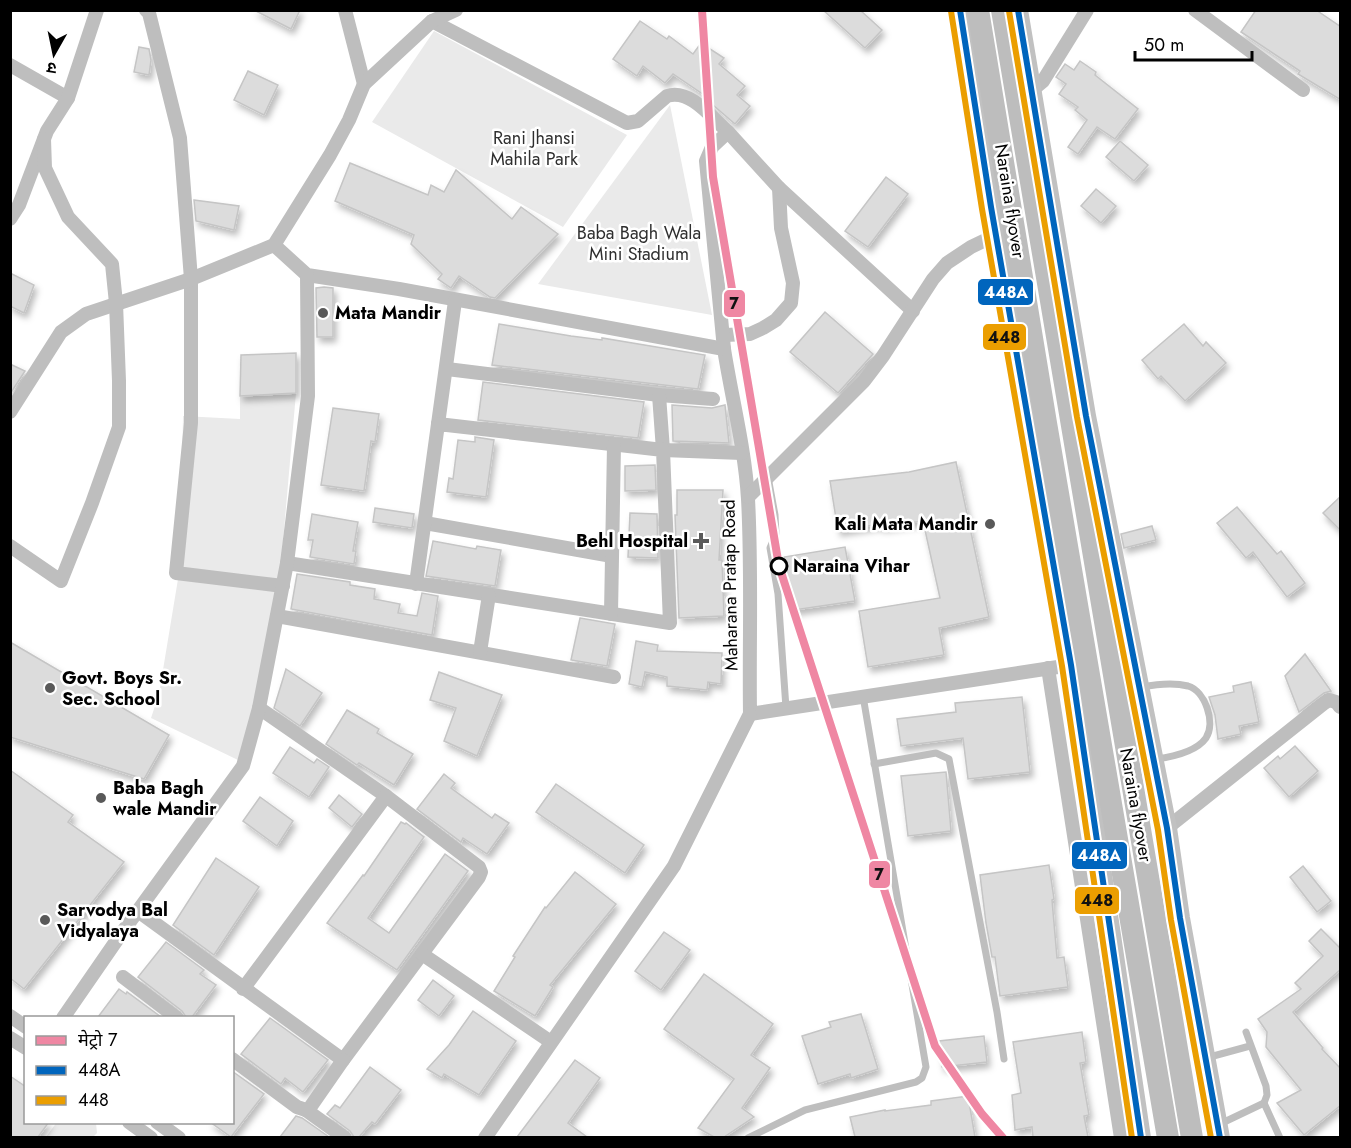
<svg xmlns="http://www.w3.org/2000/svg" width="1351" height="1148" font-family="Jost,'Noto Sans Devanagari',sans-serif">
<defs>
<filter id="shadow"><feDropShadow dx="3" dy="5" stdDeviation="3" flood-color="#0004"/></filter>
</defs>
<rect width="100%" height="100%" fill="#fff"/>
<g fill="#eaeaea">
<path d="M434,31L627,135L563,227L372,122Z"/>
<path d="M670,105L712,315L538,284Z"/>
<path d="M296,393L281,564L256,707L238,760L151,718L159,694L180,567L183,416L240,419V396Z"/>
<path d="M57,1122L96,1123L97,1133L93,1137H46Z"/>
</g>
<g fill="#dcdcdc" stroke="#c5c5c5" stroke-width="1.5" filter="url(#shadow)">
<path d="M254,10H300L291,29Z"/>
<path d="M823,10H860L882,30L865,48Z"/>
<path d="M1256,10H1316L1341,27V100L1298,74L1300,71L1241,32Z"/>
<path d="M640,21L667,39L669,36L693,54L701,43L724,58L719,64L745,86L737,95L750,106L735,124L706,99L707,97L673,74L665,83L643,66L637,76L613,59Z"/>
<path d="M139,47L149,49L151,60L149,75L134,72Z"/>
<path d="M1080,61L1096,72L1095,75L1138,109L1115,139L1097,127L1078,154L1068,147L1087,120L1075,110L1078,107L1059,94L1066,84L1056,77L1065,64L1074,70Z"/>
<path d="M248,71L278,85L264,115L234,100Z"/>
<path d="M1120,141L1148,165L1134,181L1106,157Z"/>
<path d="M350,163L428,195L431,185L444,192L456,170L512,219L521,207L558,234L495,298L490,297L459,276L451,288L438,279L442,274L411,244L414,235L335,201Z"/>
<path d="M886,177L908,194L868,247L845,231Z"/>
<path d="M1096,189L1116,206L1101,223L1081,206Z"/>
<path d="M194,200L239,206L234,230L196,221Z"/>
<path d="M10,273L34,285L24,313L10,306Z"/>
<path d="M324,287L333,288V337H317L316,288Z"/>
<path d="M825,312L873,354L838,393L790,352Z"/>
<path d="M499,324L571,336L602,340V338L705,355L698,389L492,365Z"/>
<path d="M1184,324L1203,346L1206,342L1226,363L1185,401L1161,376L1158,379L1142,360Z"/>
<path d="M296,353V393L240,396L241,355Z"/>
<path d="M10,364L25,371L10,394Z"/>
<path d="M483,382L644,402L638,438L478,420Z"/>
<path d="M672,405L712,408L725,405L729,443L673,441Z"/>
<path d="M333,408L379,414L375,442L371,441L364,491L321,485Z"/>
<path d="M475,437L494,440L486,497L447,492L449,478L453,479L458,440L475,442Z"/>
<path d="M956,462L989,617L939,628L944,655L868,667L859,611L940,598L923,521L881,527V524L838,531L830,481L909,472Z"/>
<path d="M655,465L656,490L625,491V466Z"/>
<path d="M677,490H723L719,560H722L724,616L679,618L675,515H677Z"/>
<path d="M1341,496V531L1323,513Z"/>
<path d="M1237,507L1277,554L1281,551L1305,583L1287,597L1253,552L1246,558L1217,523Z"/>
<path d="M375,508L414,514L412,528L373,522Z"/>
<path d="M630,513L657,514L658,558L628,557Z"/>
<path d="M312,514L358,522L353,551H356L354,564L310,557L313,540H308Z"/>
<path d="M1152,526L1156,540L1124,548L1121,534Z"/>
<path d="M433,541L476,549L477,546L501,550L495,586L426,576Z"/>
<path d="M845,547L855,601L794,610L784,557Z"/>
<path d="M297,574L350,582V585L375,589L374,599L400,604L398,613L417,616L422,593L438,596L432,635L291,609Z"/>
<path d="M580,618L615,624L607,666L571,660Z"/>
<path d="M636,641L658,645L657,651L722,653L721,684L708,682L707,690L667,686V677L645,672L642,687L629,684Z"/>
<path d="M10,642L169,735L144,779L10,737Z"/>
<path d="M1305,654L1331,691L1324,693L1299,712L1285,676Z"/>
<path d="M286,669L322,693L300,726L274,708Z"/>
<path d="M439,672L502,695L477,756L444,741L456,708L430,700Z"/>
<path d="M1251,682L1259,722L1239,726L1241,734L1218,739L1215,715L1209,697L1234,692L1233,686Z"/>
<path d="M1022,697L1030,772L968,779L963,738L901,746L897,719L956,712L955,703Z"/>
<path d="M347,710L379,729L377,733L413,754L394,785L359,763L357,765L326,744Z"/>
<path d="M1295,746L1318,771L1289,797L1264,768L1278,756L1280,759Z"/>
<path d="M290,747L314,763L317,759L329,767L309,797L273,773Z"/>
<path d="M10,770L73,815L68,822L124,862L24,989L10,978Z"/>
<path d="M946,772L951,831L908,836L901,776Z"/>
<path d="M444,774L455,783L451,788L492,818L495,814L509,823L487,854L463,838L461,842L417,809Z"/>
<path d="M556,784L644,845L625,873L536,812Z"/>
<path d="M339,795L362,814L352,827L329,808Z"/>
<path d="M260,797L293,821L277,846L243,821Z"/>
<path d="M401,822L405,824L406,823L424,837L368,918L389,933L445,854L468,871L397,970L327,923L363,875L364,876Z"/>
<path d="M216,858L259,887L214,955L173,925Z"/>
<path d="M1049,865L1054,899L1052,900L1057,958L1064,957L1068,987L1000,996L995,957H992L986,923L980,875Z"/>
<path d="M1303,866L1331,901L1317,912L1290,877Z"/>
<path d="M575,872L616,904L550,985L553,987L535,1016L494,991L515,957L513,956L545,907L546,908Z"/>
<path d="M1321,929L1341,949V969L1293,1012L1323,1048L1322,1049L1341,1069V1105L1304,1135L1277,1103L1301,1090L1266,1047L1267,1032L1258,1019L1301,989L1295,983L1323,956L1309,941Z"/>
<path d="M664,932L690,950L661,990L635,971Z"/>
<path d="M166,942L204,970L200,974L216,985L192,1017H186L182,1011L138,977Z"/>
<path d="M704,974L773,1024L751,1055L770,1068L742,1108L754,1117L724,1137H714L698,1128L734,1079L664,1029Z"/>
<path d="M433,980L454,996L439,1016L418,1000Z"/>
<path d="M119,989L126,994L127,992L161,1017H98Z"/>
<path d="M473,1011L516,1041L479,1095L444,1074L442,1078L427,1069L449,1045Z"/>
<path d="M861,1014L878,1069L851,1078L850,1074L818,1084L802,1036L831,1027L829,1022Z"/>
<path d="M270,1018L328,1060L303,1092L285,1078L281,1084L241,1054Z"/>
<path d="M1082,1032L1086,1062L1080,1063L1089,1115L1084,1116L1088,1137H1033L1032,1127L1015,1130L1012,1095L1021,1093L1013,1042Z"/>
<path d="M984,1036L987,1062L942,1067L939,1041Z"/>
<path d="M575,1060L600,1078L568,1123L587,1137H517Z"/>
<path d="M370,1067L401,1090L375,1124L372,1122L359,1137H354L350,1131L327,1114L335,1105L340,1108Z"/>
<path d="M232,1071L264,1094L231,1137L210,1122H232Z"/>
<path d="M10,1076L26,1087V1122H49L38,1137H10Z"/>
<path d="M968,1096L975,1137H855L850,1117L885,1110V1111L931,1105V1101Z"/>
<path d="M296,1116L302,1118L329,1137H280Z"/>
</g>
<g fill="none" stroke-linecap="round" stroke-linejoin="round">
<g stroke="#bebebe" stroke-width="7">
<path d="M768,477L775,515L776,534L770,548L778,594L786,708"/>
<path d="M1142,687C1157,684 1173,682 1188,686C1205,691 1216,722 1206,738C1196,752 1171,757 1156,759"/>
<path d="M874,764L936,753L949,759L997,1012L1004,1059"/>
<path d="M1246,1032L1266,1086L1267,1095L1264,1103L1280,1138"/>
<path d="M1206,1058L1250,1046"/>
<path d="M1220,1124L1264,1103"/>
<path d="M748,1138L805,1110L916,1082L922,1078L926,1067L863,696"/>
</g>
<g stroke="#bebebe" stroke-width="14">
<path d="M146,10L149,13L180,138L191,279V423L176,573L283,586"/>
<path d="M345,10L364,84"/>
<path d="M1195,10L1303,90"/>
<path d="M432,21L627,123L638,121L667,96C690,88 712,118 728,132"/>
<path d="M10,65L68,98"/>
<path d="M1031,91L1043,81L1087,10"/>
<path d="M10,219L19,205L47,131L68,98L97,10"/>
<path d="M274,245L307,275L399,289L724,349C732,399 745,449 748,499C752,571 749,642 750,714L1071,665"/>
<path d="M724,335L750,334L763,328L776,320L791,303L793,283L781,228L779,188"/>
<path d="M724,349L706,161L712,147L728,132L779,188L913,311"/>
<path d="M447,369L659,395L713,399"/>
<path d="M659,395L663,450L742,453"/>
<path d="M10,412L61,332L86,314L191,279L274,245L330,155L349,120L364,84L432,21L456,10"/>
<path d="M438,424L455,301"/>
<path d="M748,497L864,381L883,356L933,279L947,263L971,247L996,235"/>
<path d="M425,523L612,556"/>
<path d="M10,546L61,581L92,503L119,427V381L116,303L112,264L68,217L45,168L44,139"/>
<path d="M287,563L670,623L663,450L438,424L416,584"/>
<path d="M611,614L614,445"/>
<path d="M277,616L614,677"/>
<path d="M480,652L489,595"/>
<path d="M1048,668L1121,1138"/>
<path d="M259,708L386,796"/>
<path d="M1167,828L1323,704L1329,700L1336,702L1340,707"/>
<path d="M138,911L343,1060L479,877L481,872L479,867L386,796L243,989"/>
<path d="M422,954L551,1042"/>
<path d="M123,977L177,1018"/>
<path d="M10,1016L26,1027"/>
<path d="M63,1018L121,934L243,766L259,708L287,563L308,396L307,275"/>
<path d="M10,1038L26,1048"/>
<path d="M232,1059L297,1107L306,1110L309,1109L343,1060"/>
<path d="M306,1110L345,1138"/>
<path d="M129,1122L151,1138"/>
<path d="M157,1122L179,1138"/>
<path d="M485,1138L674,866L750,714"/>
</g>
<g stroke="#c1c1c1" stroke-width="20">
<path d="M960,10L991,207L1071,665L1141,1138"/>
<path d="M1018,10L1086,416L1167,828L1180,918L1220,1138"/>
</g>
<g stroke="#bdbdbd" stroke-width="22">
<path d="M978,10L1046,423L1168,1138"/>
<path d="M1002,10L1192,1138"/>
</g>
<defs>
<g id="bus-1">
<path d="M960,10L991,207L1071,665L1141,1138"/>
<path d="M1018,10L1086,416L1167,828L1180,918L1220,1138"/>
</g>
<g id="bus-2">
<path d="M951,11L982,209L1062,666L1132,1138"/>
<path d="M1009,11L1077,417L1158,830L1171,920L1211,1138"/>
</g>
</defs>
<use href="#bus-1" stroke="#fff" stroke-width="10"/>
<use href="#bus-2" stroke="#fff" stroke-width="10"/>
<use href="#bus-1" stroke="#0065bd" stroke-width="6"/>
<use href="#bus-2" stroke="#eb9e00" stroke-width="6"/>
<defs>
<path id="metro-1" d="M702,10L713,177L779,566L935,1046L982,1114L1003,1138"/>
</defs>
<use href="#metro-1" stroke="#fff" stroke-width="12"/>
<use href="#metro-1" stroke="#ef87a3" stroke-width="8"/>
</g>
<g fill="#595959" stroke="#fff" stroke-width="2">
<circle cx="323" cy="313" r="6"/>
<circle cx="990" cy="524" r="6"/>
<path d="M698 532h6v6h6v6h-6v6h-6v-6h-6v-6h6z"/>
<circle cx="50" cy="688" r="6"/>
<circle cx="101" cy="798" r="6"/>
<circle cx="45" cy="920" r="6"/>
</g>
<circle fill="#fff" stroke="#000" stroke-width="3" cx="779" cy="566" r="8"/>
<g text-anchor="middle" stroke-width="5" stroke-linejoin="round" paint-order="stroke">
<g font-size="18" fill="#2f2f2f" stroke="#fff">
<text x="534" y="144">Rani Jhansi<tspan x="534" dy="21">Mahila Park</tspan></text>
<text x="639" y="239">Baba Bagh Wala<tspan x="639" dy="21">Mini Stadium</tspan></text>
</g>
<g font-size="18" fill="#000" stroke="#fff">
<text transform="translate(1010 201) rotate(81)" y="6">Naraina flyover</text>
<text transform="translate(730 585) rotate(-91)" y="6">Maharana Pratap Road</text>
<text transform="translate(1136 805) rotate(80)" y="6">Naraina flyover</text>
</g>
<g font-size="18" font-weight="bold" fill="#000" stroke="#fff" text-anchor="start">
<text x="335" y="319">Mata Mandir</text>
<text x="978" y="530" text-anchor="end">Kali Mata Mandir</text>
<text x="688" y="547" text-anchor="end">Behl Hospital</text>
<text x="62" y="684">Govt. Boys Sr.<tspan x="62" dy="21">Sec. School</tspan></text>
<text x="113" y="794">Baba Bagh<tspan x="113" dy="21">wale Mandir</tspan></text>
<text x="57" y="916">Sarvodya Bal<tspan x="57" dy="21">Vidyalaya</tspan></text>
</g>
<g font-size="18" font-weight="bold" fill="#000" stroke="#fff" text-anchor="start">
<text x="793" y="572">Naraina Vihar</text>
</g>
</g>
<g stroke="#fff" stroke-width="2">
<rect x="977" y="278" width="57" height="28" rx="6" fill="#0065bd"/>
<rect x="723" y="289" width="23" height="29" rx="6" fill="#ef87a3"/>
<rect x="982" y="323" width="45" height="28" rx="6" fill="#eb9e00"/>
<rect x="1071" y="841" width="57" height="29" rx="6" fill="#0065bd"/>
<rect x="868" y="860" width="23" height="29" rx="6" fill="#ef87a3"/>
<rect x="1074" y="886" width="46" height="29" rx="6" fill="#eb9e00"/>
</g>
<g font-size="16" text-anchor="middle" font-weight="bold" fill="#fff">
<text x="1006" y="298">448A</text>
<text x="1099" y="861">448A</text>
</g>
<g font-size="16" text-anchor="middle" font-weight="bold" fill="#111">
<text x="734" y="309">7</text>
<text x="1004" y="343">448</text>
<text x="879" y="880">7</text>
<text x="1097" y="906">448</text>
</g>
<rect width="1351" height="1148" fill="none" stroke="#000000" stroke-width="24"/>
<rect x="24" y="1016" width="210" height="108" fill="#ffffff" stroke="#999999" stroke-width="1.5"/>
<rect x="36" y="1036" width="30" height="9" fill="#ef87a3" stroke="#999999" stroke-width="1.5"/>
<text x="78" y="1046" font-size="18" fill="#000000">मेट्रो 7</text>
<rect x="36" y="1066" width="30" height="9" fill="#0065bd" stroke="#999999" stroke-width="1.5"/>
<text x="78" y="1076" font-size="18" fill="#000000">448A</text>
<rect x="36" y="1096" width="30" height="9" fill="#eb9e00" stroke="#999999" stroke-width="1.5"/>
<text x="78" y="1106" font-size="18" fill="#000000">448</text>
<g transform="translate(54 54) rotate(189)" stroke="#ffffff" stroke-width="4.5" paint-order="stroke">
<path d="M0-4.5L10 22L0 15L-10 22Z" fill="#000000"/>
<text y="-9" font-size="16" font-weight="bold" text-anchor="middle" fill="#000000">उ</text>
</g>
<path d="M1135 51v9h117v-9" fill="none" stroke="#000000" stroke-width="3"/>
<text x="1144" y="51" font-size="18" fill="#000000" stroke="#ffffff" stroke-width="4.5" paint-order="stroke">50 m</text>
</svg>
